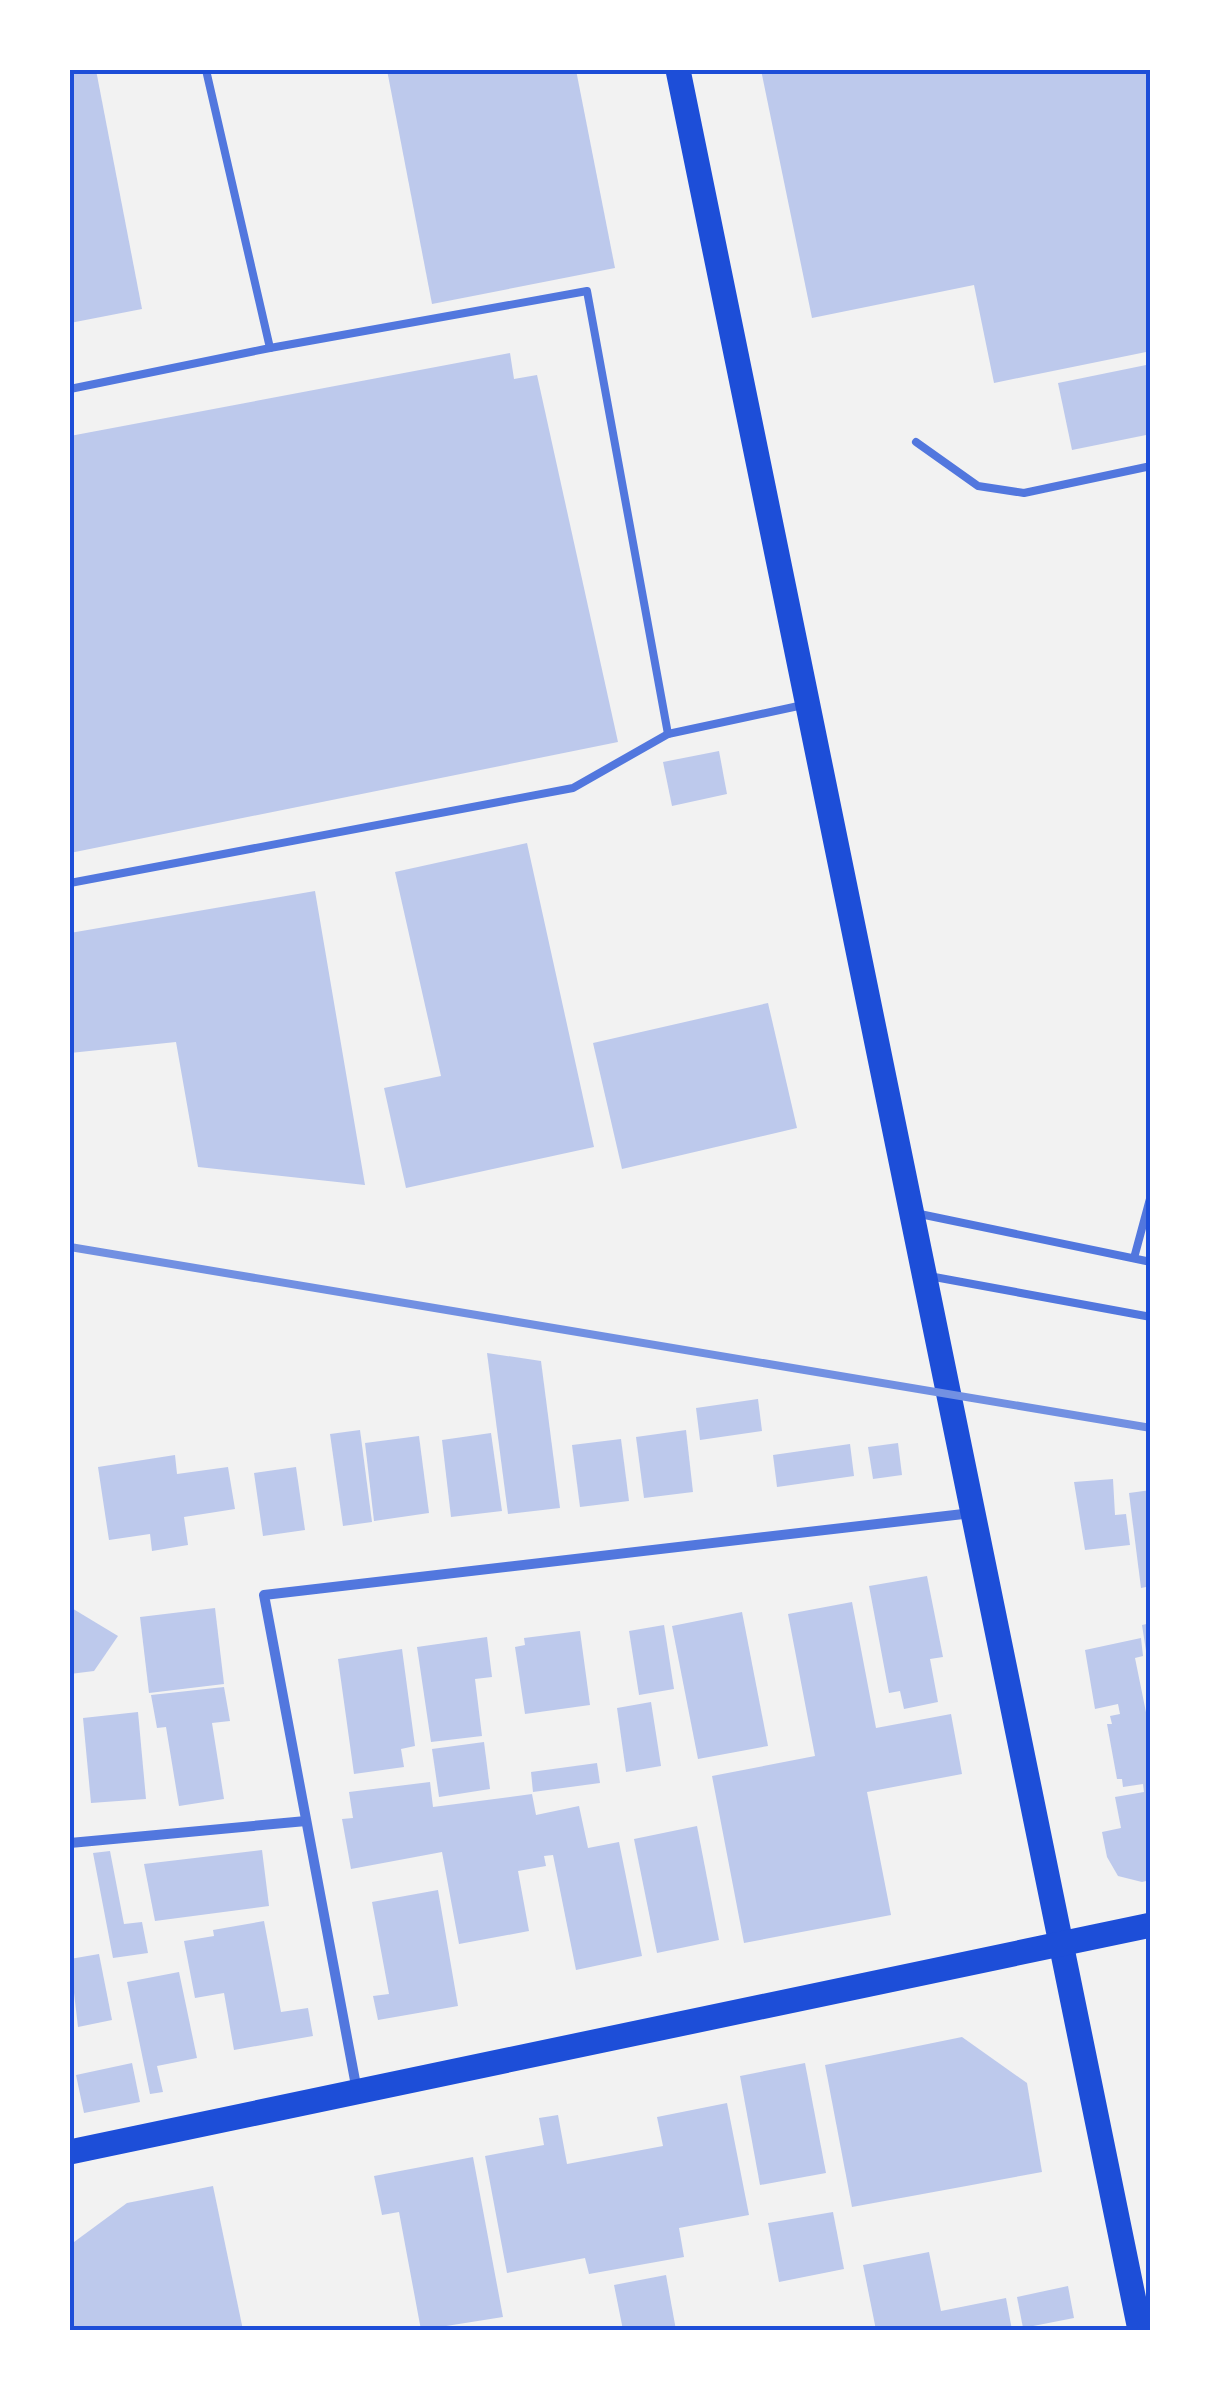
<svg xmlns="http://www.w3.org/2000/svg" width="1221" height="2400" font-family="'Space Grotesk',sans-serif">
<rect width="100%" height="100%" fill="#f2f2f2"/>
<g fill="#bdc9ec">
<path d="M70,70H96L142,309L70,323Z"/>
<path d="M387,70H576L615,268L432,304Z"/>
<path d="M761,70H1151V351L994,383L974,285L812,318Z"/>
<path d="M510,353L514,379L537,375L618,742L70,853V436Z"/>
<path d="M1151,364V434L1072,450L1058,383Z"/>
<path d="M719,751L727,794L672,806L663,762Z"/>
<path d="M527,843L594,1147L406,1188L384,1088L441,1076L395,872Z"/>
<path d="M315,891L365,1185L198,1167L176,1042L70,1053V933Z"/>
<path d="M768,1003L797,1128L622,1169L593,1043Z"/>
<path d="M487,1353L541,1361L560,1508L508,1514Z"/>
<path d="M758,1399L762,1431L700,1440L696,1408Z"/>
<path d="M360,1430L372,1522L343,1526L330,1434Z"/>
<path d="M686,1430L693,1492L644,1498L636,1437Z"/>
<path d="M491,1433L502,1511L451,1517L442,1440Z"/>
<path d="M419,1436L429,1513L374,1521L365,1443Z"/>
<path d="M621,1439L629,1501L580,1507L572,1445Z"/>
<path d="M898,1443L902,1475L873,1479L868,1447Z"/>
<path d="M850,1444L854,1476L777,1487L773,1455Z"/>
<path d="M175,1455L177,1474L228,1467L235,1509L184,1517L188,1545L152,1551L150,1534L109,1540L98,1467Z"/>
<path d="M296,1467L305,1530L263,1536L254,1473Z"/>
<path d="M1113,1479L1115,1515L1126,1514L1130,1545L1085,1550L1074,1482Z"/>
<path d="M1151,1490V1586L1141,1588L1129,1493Z"/>
<path d="M927,1576L943,1657L930,1659L938,1702L904,1709L900,1691L889,1693L869,1586Z"/>
<path d="M852,1602L876,1728L951,1714L962,1774L867,1792L891,1915L744,1943L712,1776L815,1756L788,1614Z"/>
<path d="M70,1607L118,1636L94,1671L70,1674Z"/>
<path d="M215,1608L224,1684L149,1693L140,1617Z"/>
<path d="M742,1612L768,1746L698,1759L672,1626Z"/>
<path d="M1151,1623V1670H1149L1142,1625Z"/>
<path d="M664,1625L674,1689L639,1695L629,1631Z"/>
<path d="M580,1631L590,1705L525,1714L515,1647L525,1645L524,1638Z"/>
<path d="M487,1637L492,1677L475,1679L482,1736L431,1742L417,1647Z"/>
<path d="M1141,1638L1143,1656L1135,1658L1151,1737V1880L1142,1882L1118,1876L1107,1857L1102,1832L1121,1828L1115,1797L1144,1792L1143,1784L1123,1787L1122,1779H1117L1107,1724H1112L1110,1716L1120,1714L1118,1704L1095,1709L1085,1650Z"/>
<path d="M402,1649L415,1746L401,1749L404,1767L354,1774L338,1659Z"/>
<path d="M224,1687L230,1721L212,1723L224,1799L179,1806L166,1727L157,1728L151,1695Z"/>
<path d="M651,1702L661,1766L626,1772L617,1708Z"/>
<path d="M138,1712L146,1799L91,1803L83,1718Z"/>
<path d="M484,1742L490,1789L439,1797L432,1749Z"/>
<path d="M597,1763L600,1783L533,1792L531,1772Z"/>
<path d="M430,1782L433,1807L532,1794L536,1815L579,1806L588,1848L619,1842L642,1956L576,1970L553,1855L544,1856L546,1866L518,1871L529,1931L459,1944L442,1852L351,1869L342,1819L353,1818L349,1792Z"/>
<path d="M697,1826L719,1940L657,1953L634,1839Z"/>
<path d="M262,1850L269,1906L155,1921L144,1864Z"/>
<path d="M110,1851L124,1924L142,1922L148,1953L113,1958L93,1853Z"/>
<path d="M438,1890L458,2006L378,2020L373,1996L389,1994L372,1902Z"/>
<path d="M264,1921L281,2012L308,2008L313,2036L234,2050L224,1993L195,1998L184,1941L214,1936L213,1930Z"/>
<path d="M99,1954L112,2020L78,2027L70,1959Z"/>
<path d="M179,1972L197,2058L157,2066L163,2092L150,2094L127,1982Z"/>
<path d="M962,2037L1027,2083L1042,2172L852,2207L825,2065Z"/>
<path d="M132,2063L140,2102L84,2113L76,2075Z"/>
<path d="M805,2063L826,2173L760,2185L740,2076Z"/>
<path d="M727,2103L749,2215L679,2228L684,2257L589,2274L585,2258L507,2273L485,2156L544,2145L539,2118L558,2115L567,2164L663,2146L657,2117Z"/>
<path d="M473,2157L503,2317L421,2330L399,2212L382,2215L374,2176Z"/>
<path d="M213,2186L243,2330H70V2245L127,2203Z"/>
<path d="M833,2212L844,2269L779,2282L768,2223Z"/>
<path d="M929,2252L941,2311L1006,2298L1012,2330H876L863,2265Z"/>
<path d="M666,2275L676,2330H623L614,2285Z"/>
<path d="M1068,2286L1074,2318L1023,2328L1017,2297Z"/>
</g>
<g fill="none" stroke-linecap="round" stroke-linejoin="round">
<g stroke="#5277de" stroke-width="8">
<path d="M270,348L587,291L668,734"/>
<path d="M70,389L270,348L206,70"/>
<path d="M916,442L978,486L1024,493L1151,466"/>
<path d="M70,883L573,788L668,734L803,705"/>
<path d="M915,1213L1151,1262"/>
<path d="M1134,1258L1151,1195"/>
<path d="M929,1276L1151,1317"/>
</g>
<g stroke="#5277de" stroke-width="10">
<path d="M70,1843L306,1821"/>
<path d="M357,2091L264,1595L972,1513"/>
</g>
<g stroke="#1d4ed8" stroke-width="25">
<path d="M678,70L1140,2330"/>
<path d="M70,2152L1151,1925"/>
</g>
<path stroke="#7290e2" stroke-width="8" d="M70,1247L1151,1428"/>
</g>
<rect width="1221" height="2400" fill="none" stroke="#ffffff" stroke-width="145"/>
<rect x="72" y="72" width="1076" height="2256" fill="none" stroke="#1d4ed8" stroke-width="4"/>
</svg>
